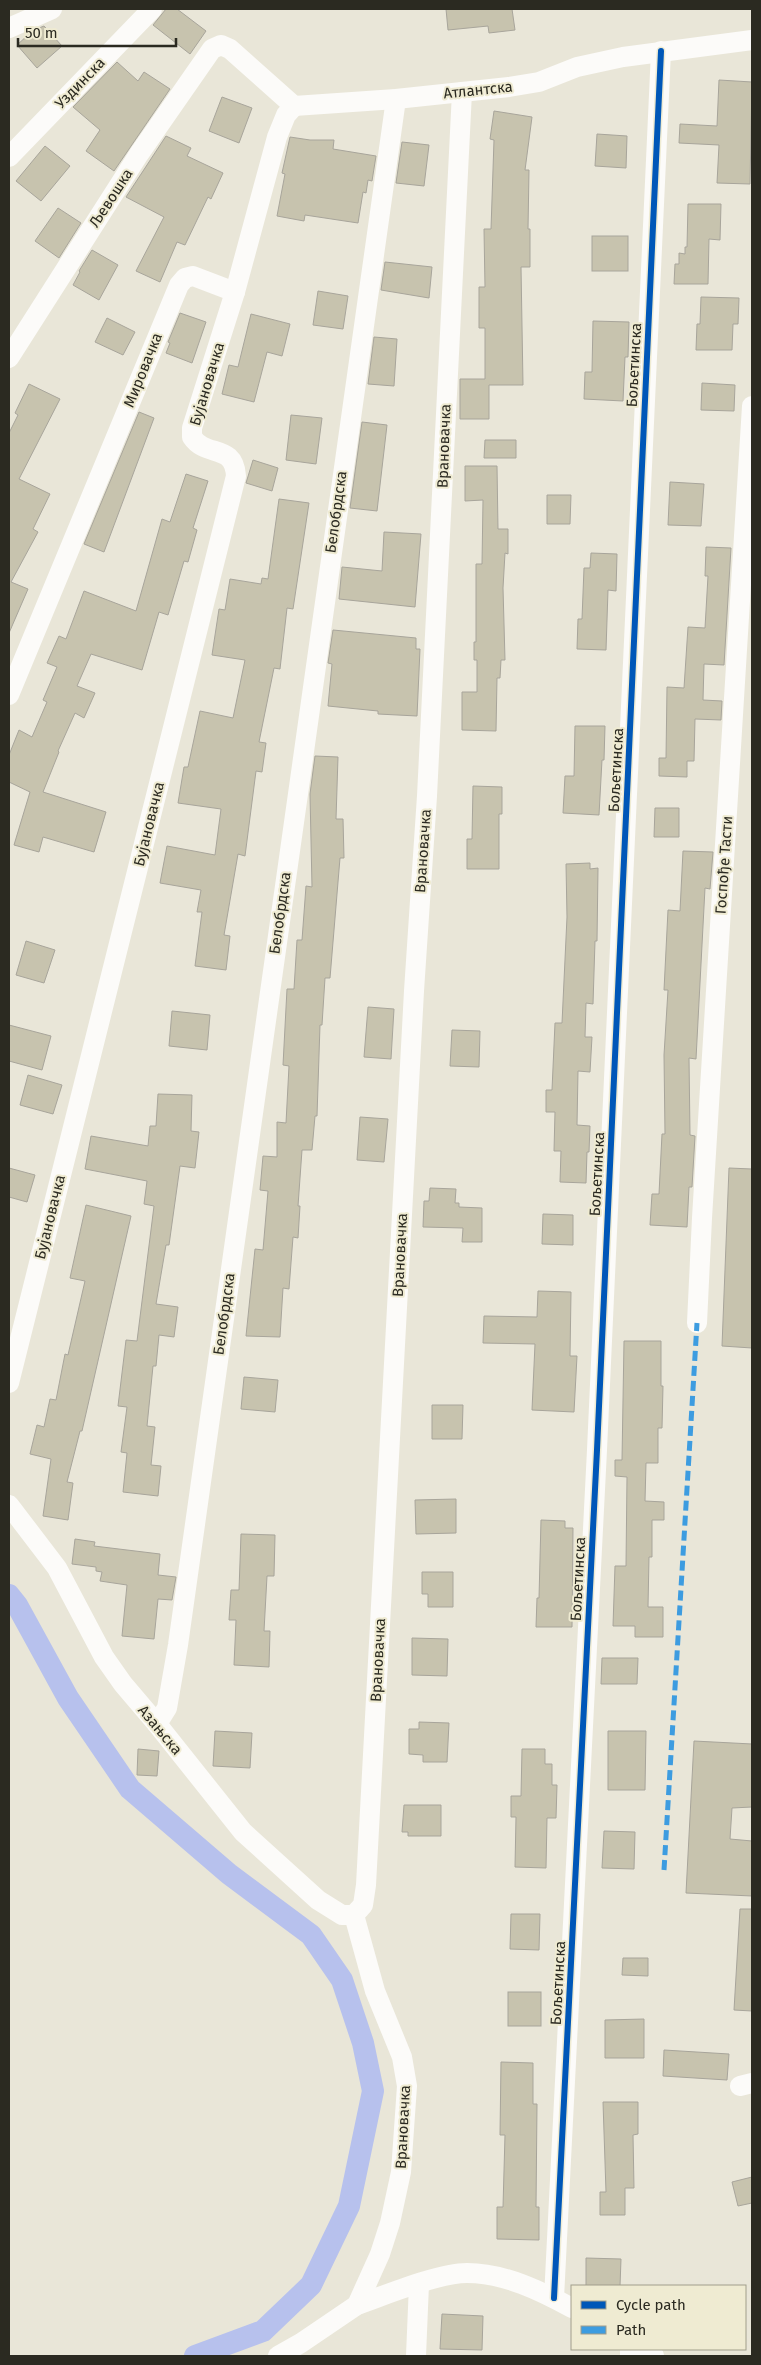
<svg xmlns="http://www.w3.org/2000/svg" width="761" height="2365" font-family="'Fira Sans',sans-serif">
<rect width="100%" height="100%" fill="#e9e6d8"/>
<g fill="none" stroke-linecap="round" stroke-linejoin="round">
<path stroke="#b7c1ed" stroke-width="22" d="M9,1595L17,1605L68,1698L130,1789L229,1874L311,1935L342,1980L363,2043L373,2091L349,2206L311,2285L263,2331L195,2356"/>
</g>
<g fill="#c7c3ae" stroke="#a8a59b">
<path d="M166,9H177L206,31L190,54L153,25Z"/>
<path d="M446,9H512L515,30L489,33L488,26L448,30Z"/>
<path d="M44,26L62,46L37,68L17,45L28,35L27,33Z"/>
<path d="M117,62L138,81L144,72L170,89L114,171L86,151L100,130L73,107Z"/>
<path d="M719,80L752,82L750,184L717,183L719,145L679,143L680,124L717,126Z"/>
<path d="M222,97L252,108L239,143L209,131Z"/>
<path d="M494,111L532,117L525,170H529L528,229H530V267H521L523,385H489V419H460V379H485V328H479V287H485L484,229H491L494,140L490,139Z"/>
<path d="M597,134L627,136L626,168L595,166Z"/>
<path d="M166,136L191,148L187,156L223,173L211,199L208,197L185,245L177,242L160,282L136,271L164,217L126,197Z"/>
<path d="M290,137L310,140H334L333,149L376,156L372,181L368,180L366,193L363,192L358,223L305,215L304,221L277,216L285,174L282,173Z"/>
<path d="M402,142L429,145L424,186L396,183Z"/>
<path d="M45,146L70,166L41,201L16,181Z"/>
<path d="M688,204H721L720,240L709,239L708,284H674L675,264H679V253L685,254V247H687Z"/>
<path d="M58,208L81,223L59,258L35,241Z"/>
<rect x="592" y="236" width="36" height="35"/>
<path d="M92,250L118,265L99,300L73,285L80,272L79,271Z"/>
<path d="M385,262L432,267L429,298L381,290Z"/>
<path d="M318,291L348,296L343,329L313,325Z"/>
<path d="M701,297L739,298L738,324H733L732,350H696L697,324H700Z"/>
<path d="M180,313L206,322L192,363L166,353L170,343L168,342Z"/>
<path d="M251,314L290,324L282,356L267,352L254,402L222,394L229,365L238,367Z"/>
<path d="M107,318L135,332L123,355L95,342Z"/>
<path d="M593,321L629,322L628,357H625L623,401L584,399L585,372H592Z"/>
<path d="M374,337L397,339L394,386L368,384Z"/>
<path d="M702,383L735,385L734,411L701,410Z"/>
<path d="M29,384L60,399L19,479L50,494L33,529L38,532L11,582L28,589L9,633V433L18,415L15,413Z"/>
<path d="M139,412L154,418L104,552L84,544Z"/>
<path d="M291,415L322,418L316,464L286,460Z"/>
<path d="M362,422L387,425L377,511L350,508Z"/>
<path d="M485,440H516V458H484Z"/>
<path d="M253,460L278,468L272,491L246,483Z"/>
<path d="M465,466H497L498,529H508V554L505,553L503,588L505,660H501L500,678H497L496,731L462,730V692H477V660H474V642H476V564H482L483,500L465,501Z"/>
<path d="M186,474L208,481L193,528L197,530L188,562L184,561L168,615L159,612L142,670L91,654L77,686L95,693L84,718L75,713L58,751L59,752L43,792L106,812L94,852L43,837L39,852L14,845L30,792L9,782V755L19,730L32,737L47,702L43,700L57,667L47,663L59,636L66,639L84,591L136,611L162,519L170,522Z"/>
<path d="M670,482L704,484L701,526L668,525Z"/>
<path d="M547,495H571L570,524H547Z"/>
<path d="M279,499L309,503L293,609L287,608L280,669L274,668L259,742L266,743L262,772L256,771L245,856L238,854L224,935L230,936L226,970L195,966L202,912H197L201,890L160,883L167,846L215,855L221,809L178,803L184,767H188L200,711L233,718L245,660L212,655L219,609L225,610L230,579L261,584L262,578L268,579Z"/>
<path d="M384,532L421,534L415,607L339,599L342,567L382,571Z"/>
<path d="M706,547L731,548L724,665L704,664L703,700L722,701L721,720L695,719L694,761H687V777L659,776V758H666L667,687L684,688L688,627L705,628L708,576H705Z"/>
<path d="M591,553L617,554L616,591L608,590L606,650L577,649L578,619H582L584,568H590Z"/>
<path d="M333,630L416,638V649H420L417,716L378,714V711L328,706L332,664L328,663Z"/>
<path d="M575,726H605L604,760H602L599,815L563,813L565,776H574Z"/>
<path d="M315,756L338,757L336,819H343L344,858H340L330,978H325L322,1025H320L317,1116H315L312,1150H302L298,1206H300L298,1238L293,1237L289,1289L283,1288L280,1337L246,1336L255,1249L263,1250L268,1191L260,1190L263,1156L277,1157V1122L286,1123L289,1066L283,1065L287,989H294L297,940H302L306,886L312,887L310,794Z"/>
<path d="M473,786L502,787V814H499V869H467V839H472Z"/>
<path d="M655,808H679V837H654Z"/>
<path d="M683,851L713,852L710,889L705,888L696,1059L689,1058L690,1135L695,1136L692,1187H689L687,1227L650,1225L652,1194H659L662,1134H665L664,1055L668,990H664L668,910L680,911Z"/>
<path d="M590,863V869L598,868L597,941H595L593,1004L586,1003L585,1037H592L590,1072L578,1071L577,1125L590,1126L589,1152H587L586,1183L560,1182L561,1151H554L555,1112H546V1090H552L555,1023H562L567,917L566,864Z"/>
<path d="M26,941L55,950L44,983L16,975Z"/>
<path d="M368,1007L394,1009L391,1059L364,1057Z"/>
<path d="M172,1011L210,1015L207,1050L169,1046Z"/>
<path d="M9,1025L51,1036L42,1070L9,1061Z"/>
<path d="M452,1030L480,1031L479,1067L450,1066Z"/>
<path d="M28,1075L62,1085L53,1114L20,1105Z"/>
<path d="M158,1094L192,1095L191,1131L199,1132L195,1168L180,1166L169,1245H166L156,1304L178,1307L174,1337L159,1335L156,1366H153L147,1426L155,1427L151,1465L161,1466L158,1496L123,1492L127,1453L121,1452L127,1407L118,1406L126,1340L137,1341L154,1206L144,1204L147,1181L85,1169L91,1136L148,1146L150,1126H156Z"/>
<path d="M360,1117L388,1119L384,1162L357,1160Z"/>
<path d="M9,1168L35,1175L27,1202L9,1197Z"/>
<path d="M729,1168L752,1169V1348L722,1346Z"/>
<path d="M430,1188L456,1189L455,1203H459V1207L482,1208V1242H462L463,1228L423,1227L424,1201H429Z"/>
<path d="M86,1205L131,1216L82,1431H80L67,1482L73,1483L68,1520L43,1516L51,1459L30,1454L37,1425L44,1427L50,1399L56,1400L65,1354L68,1355L85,1281L70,1278Z"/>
<path d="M543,1214L573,1215V1245L542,1244Z"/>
<path d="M538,1291L571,1292L570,1356H577L574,1412L532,1410L535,1344L483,1343L484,1316L537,1317Z"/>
<path d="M624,1341H661V1386H663L662,1428H658V1463H646L645,1501L664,1502V1520H652V1557H649L648,1607H663V1637H635V1626H613L615,1566H626L627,1477L615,1476V1460H622Z"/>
<path d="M244,1377L278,1380L275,1412L241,1409Z"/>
<path d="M432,1405H463L462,1439H432Z"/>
<path d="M456,1499V1533L416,1534L415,1500Z"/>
<path d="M541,1520L565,1521V1528H573L572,1627H536L537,1598H539Z"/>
<path d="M241,1534L275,1535L274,1576H267L264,1631H270L269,1667L234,1665L236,1620H229L231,1590H239Z"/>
<path d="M75,1539L95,1542L94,1546L160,1554L158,1575L176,1577L172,1600L158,1599L154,1639L122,1636L127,1585L100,1581L102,1572L96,1571V1567L72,1564Z"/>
<path d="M422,1572H453V1607H428V1594H422Z"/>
<path d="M412,1638L448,1639L447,1676L412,1675Z"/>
<path d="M602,1658H638L637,1684H601Z"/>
<path d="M419,1722L449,1723L447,1762H423V1755L409,1754V1729H419Z"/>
<path d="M215,1731L252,1733L250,1768L213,1766Z"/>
<path d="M608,1731H646L645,1790H608Z"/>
<path d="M694,1741L752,1744V1807L732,1808L730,1839L752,1841V1896L686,1893Z"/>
<path d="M138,1749L159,1751L157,1776L137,1775Z"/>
<path d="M522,1749H545V1764H552V1785H557L556,1818H547L546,1868L515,1867L516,1817H511V1796H521Z"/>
<path d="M404,1805H441V1836H408V1832H402Z"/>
<path d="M604,1831L635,1832L634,1869L602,1868Z"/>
<path d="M740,1909H752V2011L734,2010Z"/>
<path d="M511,1914H540L539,1950L510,1949Z"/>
<path d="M623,1958H648V1976L622,1975Z"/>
<rect x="508" y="1992" width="33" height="34"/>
<path d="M644,2019V2058H605V2020Z"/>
<path d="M664,2050L729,2054L727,2080L663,2076Z"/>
<path d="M501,2062L533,2063V2104H537L536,2207H539V2240L497,2239V2207H503L505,2135H500Z"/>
<path d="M603,2102H638V2134L633,2135L634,2188H625V2215H600V2192H606Z"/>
<path d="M752,2177V2203L738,2206L732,2182Z"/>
<path d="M586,2258L621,2259L620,2286H586Z"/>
<path d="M442,2314L483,2316L482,2350L440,2349Z"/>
</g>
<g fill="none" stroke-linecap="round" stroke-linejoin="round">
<g stroke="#fcfbf9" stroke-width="20">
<path d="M9,28L52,9"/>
<path d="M294,106L396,99L509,87L539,82L577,67L623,57L752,40"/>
<path d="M9,157L152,9"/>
<path d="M9,358L139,154L212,49L221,45L230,49L294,106"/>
<path d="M9,695L179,285L185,278L193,276L235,292"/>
<path d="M697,1323L702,1218L752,406"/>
<path d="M9,1383L236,476C234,443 206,458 192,437V428L235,292L277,137L286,115L294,106"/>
<path d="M9,1505L57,1568L104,1657L123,1684L157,1724L243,1832L318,1900L342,1915H354"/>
<path d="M157,1724L167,1708L178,1645L396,99"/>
<path d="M354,1915L363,1905L366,1885L414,991L427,796L462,92"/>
<path d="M740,2086L752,2083"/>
<path d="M554,2298L597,1450L661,51"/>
<path d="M357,2305C386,2295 438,2273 467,2273C504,2273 541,2291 572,2308"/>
<path d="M644,2349L654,2356"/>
<path d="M278,2356L301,2343L357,2305L380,2254L390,2223L401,2172L407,2086L402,2057L375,1991L354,1915"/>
<path d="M416,2356L419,2284"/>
<path d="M630,2356V2349"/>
</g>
<path stroke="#3d9ce0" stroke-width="5" stroke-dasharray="10 5" stroke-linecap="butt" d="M664,1870L697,1323"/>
<defs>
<path id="cycleway" d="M554,2298L597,1450L661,51"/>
</defs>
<use href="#cycleway" stroke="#efebd2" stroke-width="9"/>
<use href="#cycleway" stroke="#0057b8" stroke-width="6"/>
</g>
<g text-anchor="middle" stroke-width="4" stroke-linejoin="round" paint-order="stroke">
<g font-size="15" fill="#2b2a21" stroke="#efebd2">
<text transform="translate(80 83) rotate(-46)" y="5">Уздинска</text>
<text transform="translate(478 90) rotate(-6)" y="5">Атлантска</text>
<text transform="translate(111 198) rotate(-57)" y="5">Љевошка</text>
<text transform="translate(634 365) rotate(-87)" y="5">Бољетинска</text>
<text transform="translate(143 370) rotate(-68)" y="5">Мировачка</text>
<text transform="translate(207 384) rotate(-73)" y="5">Бујановачка</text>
<text transform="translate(444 446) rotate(-88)" y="5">Врановачка</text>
<text transform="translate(336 512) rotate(-82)" y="5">Белобрдска</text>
<text transform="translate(616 770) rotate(-87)" y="5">Бољетинска</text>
<text transform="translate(149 824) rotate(-76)" y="5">Бујановачка</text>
<text transform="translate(423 851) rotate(-86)" y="5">Врановачка</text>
<text transform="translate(724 865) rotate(-86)" y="5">Госпође Тасти</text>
<text transform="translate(280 913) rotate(-82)" y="5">Белобрдска</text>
<text transform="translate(597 1174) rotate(-87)" y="5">Бољетинска</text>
<text transform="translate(50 1217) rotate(-76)" y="5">Бујановачка</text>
<text transform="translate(400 1255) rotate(-87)" y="5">Врановачка</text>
<text transform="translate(224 1314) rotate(-82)" y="5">Белобрдска</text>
<text transform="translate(578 1579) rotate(-87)" y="5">Бољетинска</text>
<text transform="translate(378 1660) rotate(-87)" y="5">Врановачка</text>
<text transform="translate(160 1730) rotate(50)" y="5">Азањска</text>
<text transform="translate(558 1983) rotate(-87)" y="5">Бољетинска</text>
<text transform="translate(403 2127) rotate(-87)" y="5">Врановачка</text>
</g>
</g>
<rect width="761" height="2365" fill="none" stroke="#2b2a21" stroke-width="20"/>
<rect x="571" y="2285" width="175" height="65" fill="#efebd2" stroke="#a19e8b"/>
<rect x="581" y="2301" width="25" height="8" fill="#0057b8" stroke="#a19e8b"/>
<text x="616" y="2310" font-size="15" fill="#2b2a21">Cycle path</text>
<rect x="581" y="2326" width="25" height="8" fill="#3d9ce0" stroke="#a19e8b"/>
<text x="616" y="2335" font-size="15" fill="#2b2a21">Path</text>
<path d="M18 38v8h158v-8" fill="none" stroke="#2b2a21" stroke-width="2.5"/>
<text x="25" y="38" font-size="15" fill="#2b2a21" stroke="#efebd2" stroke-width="4" paint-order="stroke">50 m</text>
</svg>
